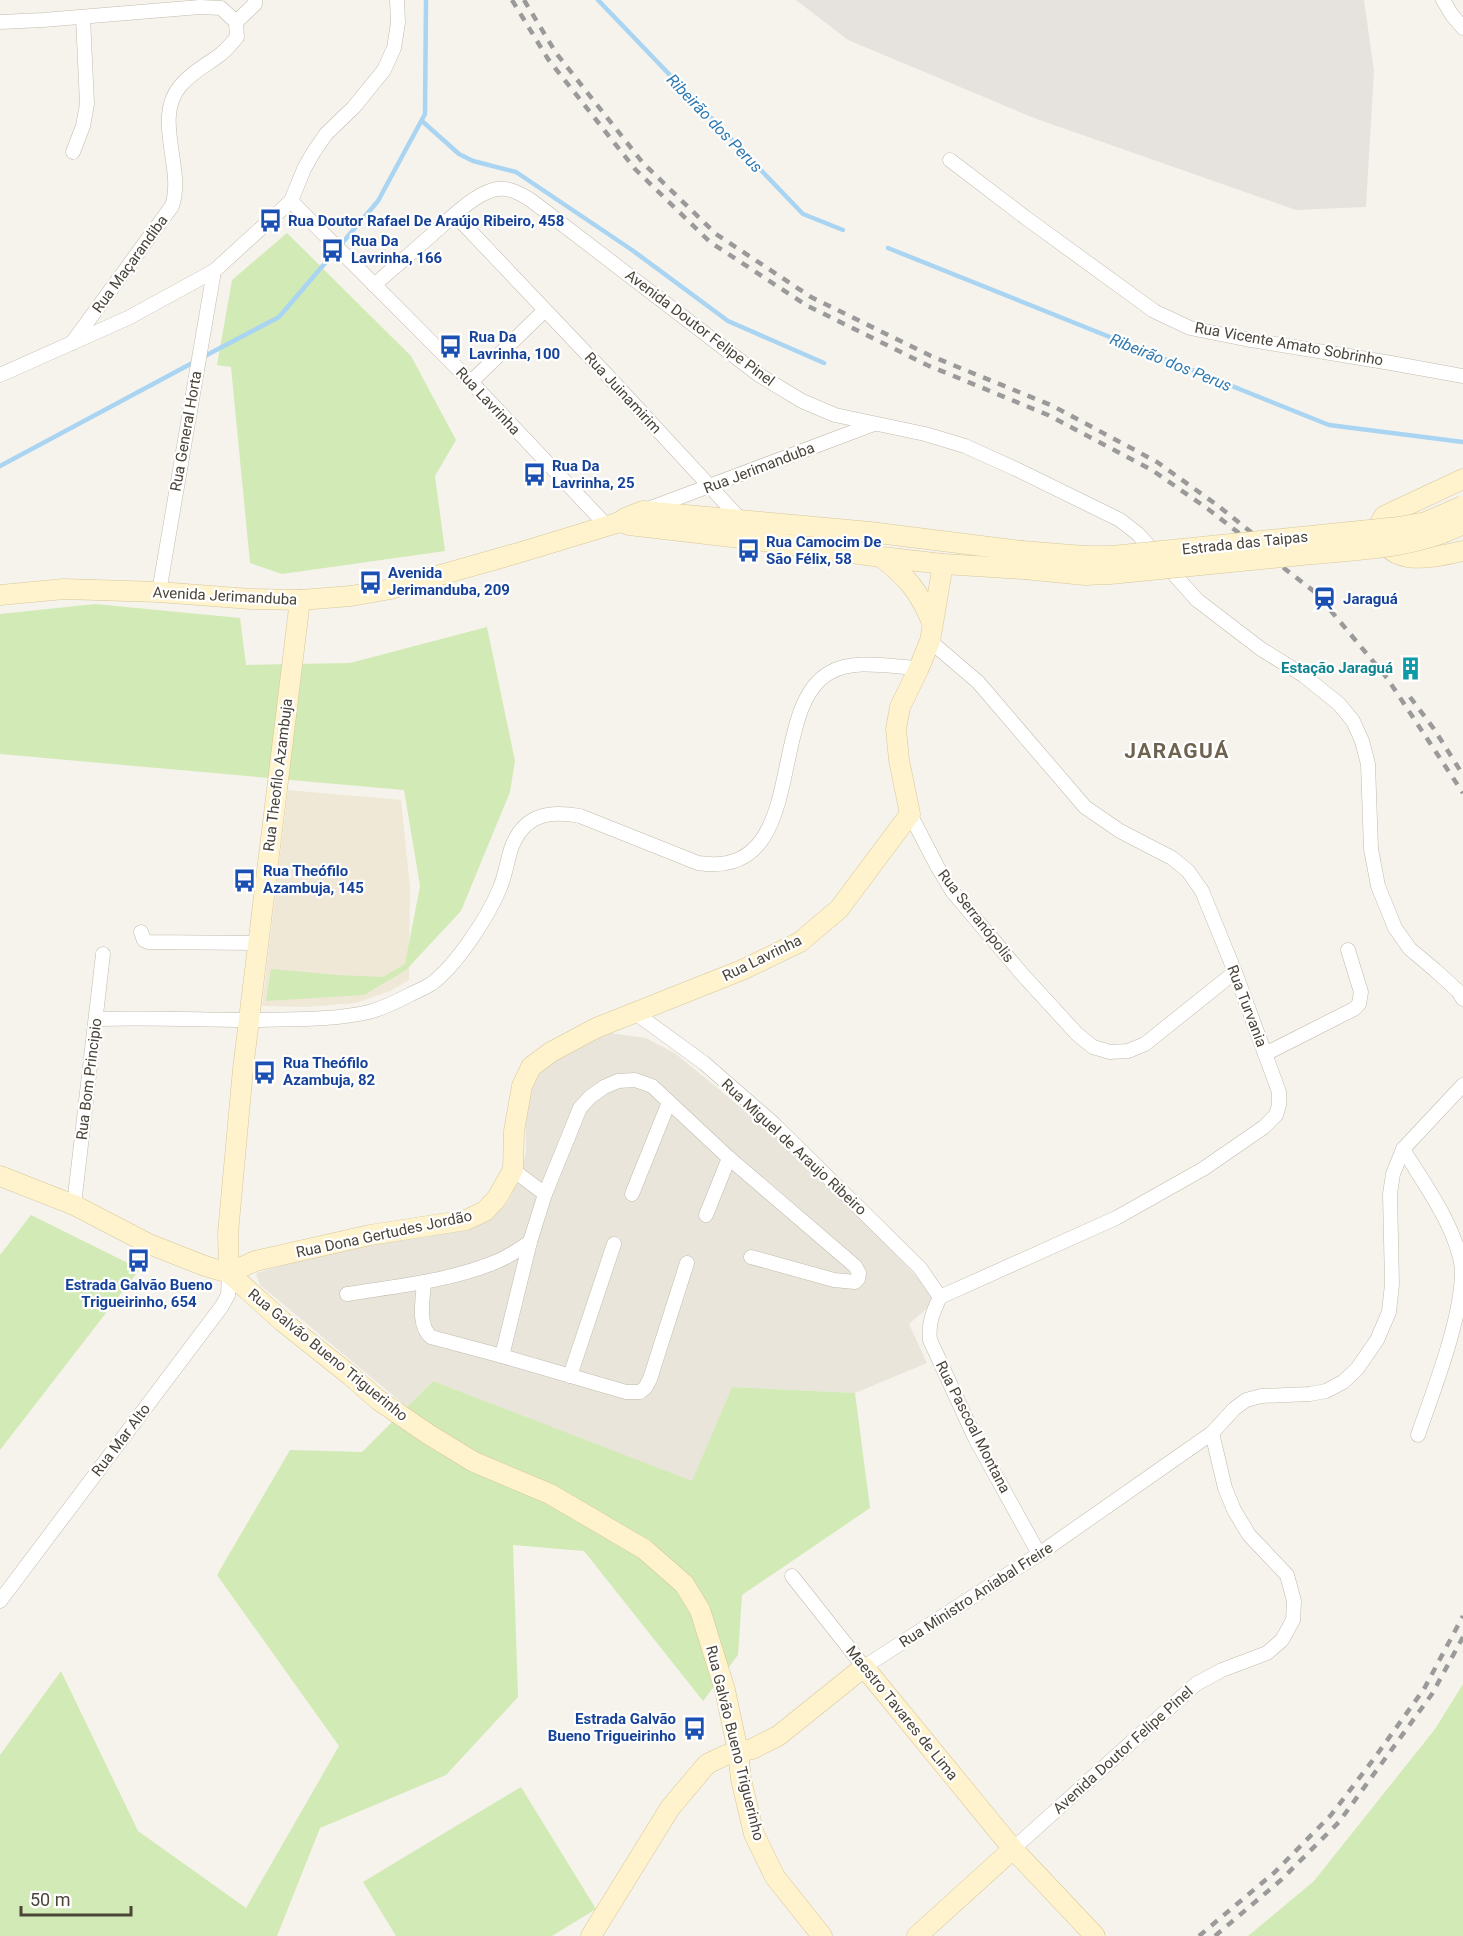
<svg xmlns="http://www.w3.org/2000/svg" width="1463" height="1936" font-family="Roboto,sans-serif">
<rect width="100%" height="100%" fill="#f6f3ec"/>
<path fill="#eae5da" d="M610,1033L646,1038L676,1054L779,1139L879,1237L938,1299L909,1324L927,1363L855,1393L732,1387L692,1482L433,1381L407,1407L260,1285L256,1273L314,1257L480,1222L508,1202L522,1170L526,1151L525,1101L537,1073L567,1053Z"/>
<path fill="#e6e2dd" d="M796,0H1364L1374,71L1366,207L1296,210L1034,118L848,40Z"/>
<path fill="#efe8d6" d="M288,790L401,800L410,887L409,980L390,991L356,1003L306,1007L262,1006Z"/>
<g fill="#d2eab5">
<path d="M287,233L411,356L456,440L435,476L445,551L282,574L250,563L231,367L217,365L232,280Z"/>
<path d="M95,604L240,618L246,665L350,663L487,627L515,761L510,792L461,911L406,970L364,995L266,1001L271,969L338,975L383,977L405,964L420,886L404,790L0,754V614Z"/>
<path d="M31,1215L140,1269L0,1450V1255Z"/>
<path d="M433,1381L692,1481L732,1387L855,1393L870,1508L742,1595L738,1655L703,1701L584,1551L513,1545L518,1697L446,1775L320,1828L277,1936H0V1755L61,1671L138,1831L246,1908L339,1746L217,1575L290,1450L362,1452Z"/>
<path d="M1463,1684V1936H1248L1314,1881L1435,1729Z"/>
<path d="M521,1787L596,1909L552,1936H396L363,1882Z"/>
</g>
<g fill="none" stroke-linecap="round" stroke-linejoin="round">
<g stroke="#a9d4f2" stroke-width="4.5">
<path d="M598,0L803,214L843,230"/>
<path d="M422,121L459,154L473,161L516,172L632,250L728,321L824,363"/>
<path d="M888,248L1329,425L1463,442"/>
<path d="M203,357L279,317L378,201L425,114L426,0"/>
<path d="M0,466L196,361"/>
</g>
<defs>
<g id="street">
<path d="M1443,0L1452,15L1463,28"/>
<path d="M0,22L43,20L200,7L221,8L236,22"/>
<path d="M236,22L255,4V0"/>
<path d="M73,152L83,126L87,104L83,17"/>
<path d="M950,160L1026,218L1154,311L1190,328L1245,339L1391,363L1463,376"/>
<path d="M291,201L471,382L607,526"/>
<path d="M455,215L606,374L741,520"/>
<path d="M374,285C395,267 416,249 437,230C452,217 474,195 493,190C507,186 520,193 532,201L759,375L802,401L835,415L925,434L965,446L1016,469L1120,520L1138,534L1197,600L1261,649L1303,675L1339,704L1353,721L1362,741L1368,764L1371,849L1378,886L1395,928L1410,949L1435,970L1458,991L1463,999"/>
<path d="M72,343L172,206C185,168 152,118 181,85C192,72 208,64 221,54C227,49 232,43 237,37L236,22"/>
<path d="M0,375L128,318L214,271L291,201L304,169L313,153L326,134L354,107L384,70L394,48L398,23L397,0"/>
<path d="M471,382L544,311"/>
<path d="M648,509L874,424"/>
<path d="M159,592L214,271"/>
<path d="M930,641L978,682L1085,807L1120,831L1172,858L1188,871L1202,891L1235,972L1279,1092V1105L1276,1115L1264,1127L1203,1169L1116,1218L940,1297"/>
<path d="M910,814L937,866L952,891L1022,974L1077,1034L1093,1047L1110,1052L1128,1051L1145,1044L1235,972"/>
<path d="M141,932L144,940L148,942L258,943"/>
<path d="M634,1012L704,1063L774,1124L920,1268L940,1297"/>
<path d="M96,1019C151,1017 206,1020 260,1020C296,1019 334,1020 369,1012C383,1008 398,1001 411,994C417,991 425,988 431,984C456,966 488,917 500,888C505,876 507,862 511,849C523,815 548,810 580,816L698,863C811,880 765,710 829,673C854,658 891,667 919,668"/>
<path d="M1265,1054L1354,1009L1359,1004L1361,992L1348,950"/>
<path d="M1403,1149C1424,1184 1456,1226 1462,1268C1463,1316 1434,1389 1418,1435"/>
<path d="M513,1170L545,1194L530,1242L502,1356L626,1392H640L645,1388L650,1379L687,1263"/>
<path d="M545,1194L580,1108L590,1097L604,1087L618,1081L635,1080L652,1086L729,1158L855,1266L859,1273L858,1279L855,1282L834,1280L751,1257"/>
<path d="M632,1194L669,1102"/>
<path d="M74,1205L103,954"/>
<path d="M706,1215L729,1158"/>
<path d="M424,1282C423,1300 417,1325 431,1337L502,1356"/>
<path d="M347,1294C397,1286 451,1281 498,1261C509,1256 520,1249 530,1242"/>
<path d="M940,1297C933,1312 928,1323 930,1340L975,1438L1039,1554"/>
<path d="M570,1376L614,1244"/>
<path d="M792,1576L864,1667L1039,1554L1212,1433L1234,1409L1246,1400L1261,1396L1310,1394L1326,1391L1343,1382L1357,1369L1377,1340L1389,1312L1392,1284L1390,1194L1393,1174L1403,1149L1463,1085"/>
<path d="M0,1601L222,1306L228,1295L229,1273"/>
<path d="M1013,1849L1196,1684L1222,1670L1267,1653L1282,1640L1293,1620L1294,1601L1287,1575L1249,1535L1234,1510L1225,1488L1212,1433"/>
</g>
<g id="secondary">
<path d="M1463,479L1384,516L1379,525C1385,570 1431,558 1463,551"/>
<path d="M620,522L629,525L749,539L881,557L943,564L1024,569"/>
<path d="M881,557C908,578 918,590 932,622"/>
<path d="M0,595L64,589L159,592L251,599L300,600L351,596L391,589L518,553L620,522L625,518L643,511L870,532L1022,551"/>
<path d="M0,1176L74,1205L149,1244L205,1266L229,1273L282,1321L351,1376L377,1399L428,1434L474,1462L550,1494L644,1549L684,1584L700,1610L725,1690L738,1752L741,1779L754,1834L775,1877L822,1936"/>
<path d="M229,1273L255,1261L370,1235L466,1220L485,1211L497,1198L513,1170L514,1131L522,1086L531,1067L551,1052L596,1028L742,970L800,942L839,909L910,814L899,760L896,729L900,707L919,668L930,641L943,564"/>
<path d="M229,1273L228,1233L243,1069L300,600"/>
<path d="M591,1936L670,1808L707,1764L726,1755L752,1749L778,1736L864,1667L1013,1849L1095,1936"/>
<path d="M917,1936L1013,1849"/>
</g>
</defs>
<use href="#street" stroke="#c2bbae" stroke-width="15"/>
<use href="#secondary" stroke="#d6c79b" stroke-width="21"/>
<use href="#street" stroke="#fff" stroke-width="14"/>
<use href="#secondary" stroke="#fff3cd" stroke-width="20"/>
<g stroke="#9a9a9a" stroke-width="4.5" stroke-dasharray="8 8" stroke-linecap="butt">
<path d="M512,0L548,59L635,169L710,242L806,305L927,365L1048,415L1152,470L1208,509L1316,593L1387,678L1463,793"/>
<path d="M524,0L556,53L643,163L716,234L811,297L931,356L1053,406L1157,462L1217,505L1262,541"/>
<path d="M1410,697L1434,729L1463,775"/>
<path d="M1199,1936L1275,1872L1331,1815L1373,1760L1424,1689L1463,1616"/>
<path d="M1215,1936L1281,1880L1339,1822L1432,1694L1463,1637"/>
</g>
<defs>
<g id="secondary-bridge">
<path d="M1022,551L1084,556H1112L1399,527L1426,522L1463,506"/>
<path d="M1024,569L1085,575L1110,574C1174,568 1238,561 1302,555C1353,550 1417,549 1463,524"/>
</g>
</defs>
<use href="#secondary-bridge" stroke="#d6c79b" stroke-width="21" stroke-linecap="butt"/>
<use href="#secondary-bridge" stroke="#fff3cd" stroke-width="20"/>
</g>
<defs>
<symbol id="bus-bare" viewBox="-9 -9 18 18"><path d="M-5-6H5V4H4V6H2V4H-2V6H-4V4H-5ZM-3.5-4V0h7V-4ZM-3.5 1.2v1.5H-2V1.2ZM2 1.2v1.5H3.5V1.2Z" fill="#1a4fb4" stroke="#fff" stroke-width="2.5" paint-order="stroke"/></symbol>
<symbol id="station-bare" viewBox="-9 -9 18 18"><path d="M-3-6H3Q5-6 5-4V2Q5 4 3 4L4.5 6H3L1.5 4h-3L-3 6H-4.5L-3 4Q-5 4-5 2V-4Q-5-6-3-6ZM-3.5-4v3h7v-3ZM-3.5 1v1.5H-2V1ZM2 1v1.5H3.5V1Z" fill="#1a4fb4" stroke="#fff" stroke-width="2.5" paint-order="stroke"/></symbol>
<symbol id="building-bare" viewBox="-9 -9 18 18"><path d="M-4-6H4V6H1V3H-1V6H-4ZM-2.5-4.3h1.7v1.8h-1.7ZM.8-4.3h1.7v1.8H.8ZM-2.5-1h1.7V.8h-1.7ZM.8-1h1.7V.8H.8Z" fill="#0f9aa8" stroke="#fff" stroke-width="2.5" paint-order="stroke"/></symbol>
</defs>
<g fill-rule="evenodd">
<use href="#bus-bare" x="254" y="204" width="33" height="33"/>
<use href="#bus-bare" x="316" y="234" width="33" height="33"/>
<use href="#bus-bare" x="434" y="330" width="33" height="33"/>
<use href="#bus-bare" x="518" y="458" width="33" height="33"/>
<use href="#bus-bare" x="732" y="534" width="33" height="33"/>
<use href="#bus-bare" x="354" y="566" width="33" height="33"/>
<use href="#station-bare" x="1308" y="582" width="33" height="33"/>
<use href="#building-bare" x="1394" y="652" width="33" height="33"/>
<use href="#bus-bare" x="228" y="864" width="33" height="33"/>
<use href="#bus-bare" x="248" y="1056" width="33" height="33"/>
<use href="#bus-bare" x="122" y="1244" width="33" height="33"/>
<use href="#bus-bare" x="678" y="1712" width="33" height="33"/>
</g>
<g text-anchor="middle" stroke-width="4.5" stroke-linejoin="round" paint-order="stroke">
<g font-size="15" font-weight="bold" fill="#164399" stroke="#fff" text-anchor="start">
<text x="288" y="226">Rua Doutor Rafael De Araújo Ribeiro, 458</text>
<text x="351" y="246">Rua Da<tspan x="351" dy="17">Lavrinha, 166</tspan></text>
<text x="469" y="342">Rua Da<tspan x="469" dy="17">Lavrinha, 100</tspan></text>
<text x="552" y="471">Rua Da<tspan x="552" dy="17">Lavrinha, 25</tspan></text>
<text x="766" y="547">Rua Camocim De<tspan x="766" dy="17">São Félix, 58</tspan></text>
<text x="388" y="578">Avenida<tspan x="388" dy="17">Jerimanduba, 209</tspan></text>
<text x="1343" y="604">Jaraguá</text>
<text x="263" y="876">Rua Theófilo<tspan x="263" dy="17">Azambuja, 145</tspan></text>
<text x="283" y="1068">Rua Theófilo<tspan x="283" dy="17">Azambuja, 82</tspan></text>
<text x="139" y="1290" text-anchor="middle">Estrada Galvão Bueno<tspan x="139" dy="17">Trigueirinho, 654</tspan></text>
<text x="676" y="1724" text-anchor="end">Estrada Galvão<tspan x="676" dy="17">Bueno Trigueirinho</tspan></text>
</g>
<g font-size="15" fill="#4b4439" stroke="#fff">
<text transform="translate(130 264) rotate(-54)" y="5">Rua Maçarandiba</text>
<text transform="translate(700 328) rotate(37)" y="5">Avenida Doutor Felipe Pinel</text>
<text transform="translate(1289 344) rotate(10)" y="5">Rua Vicente Amato Sobrinho</text>
<text transform="translate(623 393) rotate(47)" y="5">Rua Juinamirim</text>
<text transform="translate(488 401) rotate(47)" y="5">Rua Lavrinha</text>
<text transform="translate(186 431) rotate(-80)" y="5">Rua General Horta</text>
<text transform="translate(759 468) rotate(-21)" y="5">Rua Jerimanduba</text>
<text transform="translate(1245 543) rotate(-6)" y="5">Estrada das Taipas</text>
<text transform="translate(225 596) rotate(3)" y="5">Avenida Jerimanduba</text>
<text transform="translate(278 775) rotate(-83)" y="5">Rua Theofilo Azambuja</text>
<text transform="translate(976 916) rotate(52)" y="5">Rua Serranópolis</text>
<text transform="translate(762 958) rotate(-26)" y="5">Rua Lavrinha</text>
<text transform="translate(1247 1006) rotate(69)" y="5">Rua Turvania</text>
<text transform="translate(89 1079) rotate(-83)" y="5">Rua Bom Principio</text>
<text transform="translate(794 1147) rotate(43)" y="5">Rua Miguel de Araujo Ribeiro</text>
<text transform="translate(384 1234) rotate(-12)" y="5">Rua Dona Gertudes Jordão</text>
<text transform="translate(328 1355) rotate(39)" y="5">Rua Galvão Bueno Triguerinho</text>
<text transform="translate(973 1427) rotate(63)" y="5">Rua Pascoal Montana</text>
<text transform="translate(121 1440) rotate(-53)" y="5">Rua Mar Alto</text>
<text transform="translate(976 1595) rotate(-33)" y="5">Rua Ministro Aniabal Freire</text>
<text transform="translate(902 1713) rotate(51)" y="5">Maestro Tavares de Lima</text>
<text transform="translate(735 1743) rotate(76)" y="5">Rua Galvão Bueno Triguerinho</text>
<text transform="translate(1123 1750) rotate(-42)" y="5">Avenida Doutor Felipe Pinel</text>
</g>
<g font-size="15" font-weight="bold" fill="#0d838f" stroke="#fff" text-anchor="end">
<text x="1393" y="673">Estação Jaraguá</text>
</g>
<g font-size="16" font-style="italic" fill="#2e7ab2" stroke="#fff">
<text transform="translate(715 123) rotate(46)" y="6">Ribeirão dos Perus</text>
<text transform="translate(1171 362) rotate(22)" y="6">Ribeirão dos Perus</text>
</g>
<g font-size="21" font-weight="bold" letter-spacing="1.5" fill="#6e6250" stroke="#fff">
<text x="1177" y="758">JARAGUÁ</text>
</g>
</g>
<path d="M21 1906v9h110v-9" fill="none" stroke="#4b4439" stroke-width="3"/>
<text x="30" y="1906" font-size="18" fill="#4b4439" stroke="#ffffff" stroke-width="4.5" paint-order="stroke">50 m</text>
</svg>
